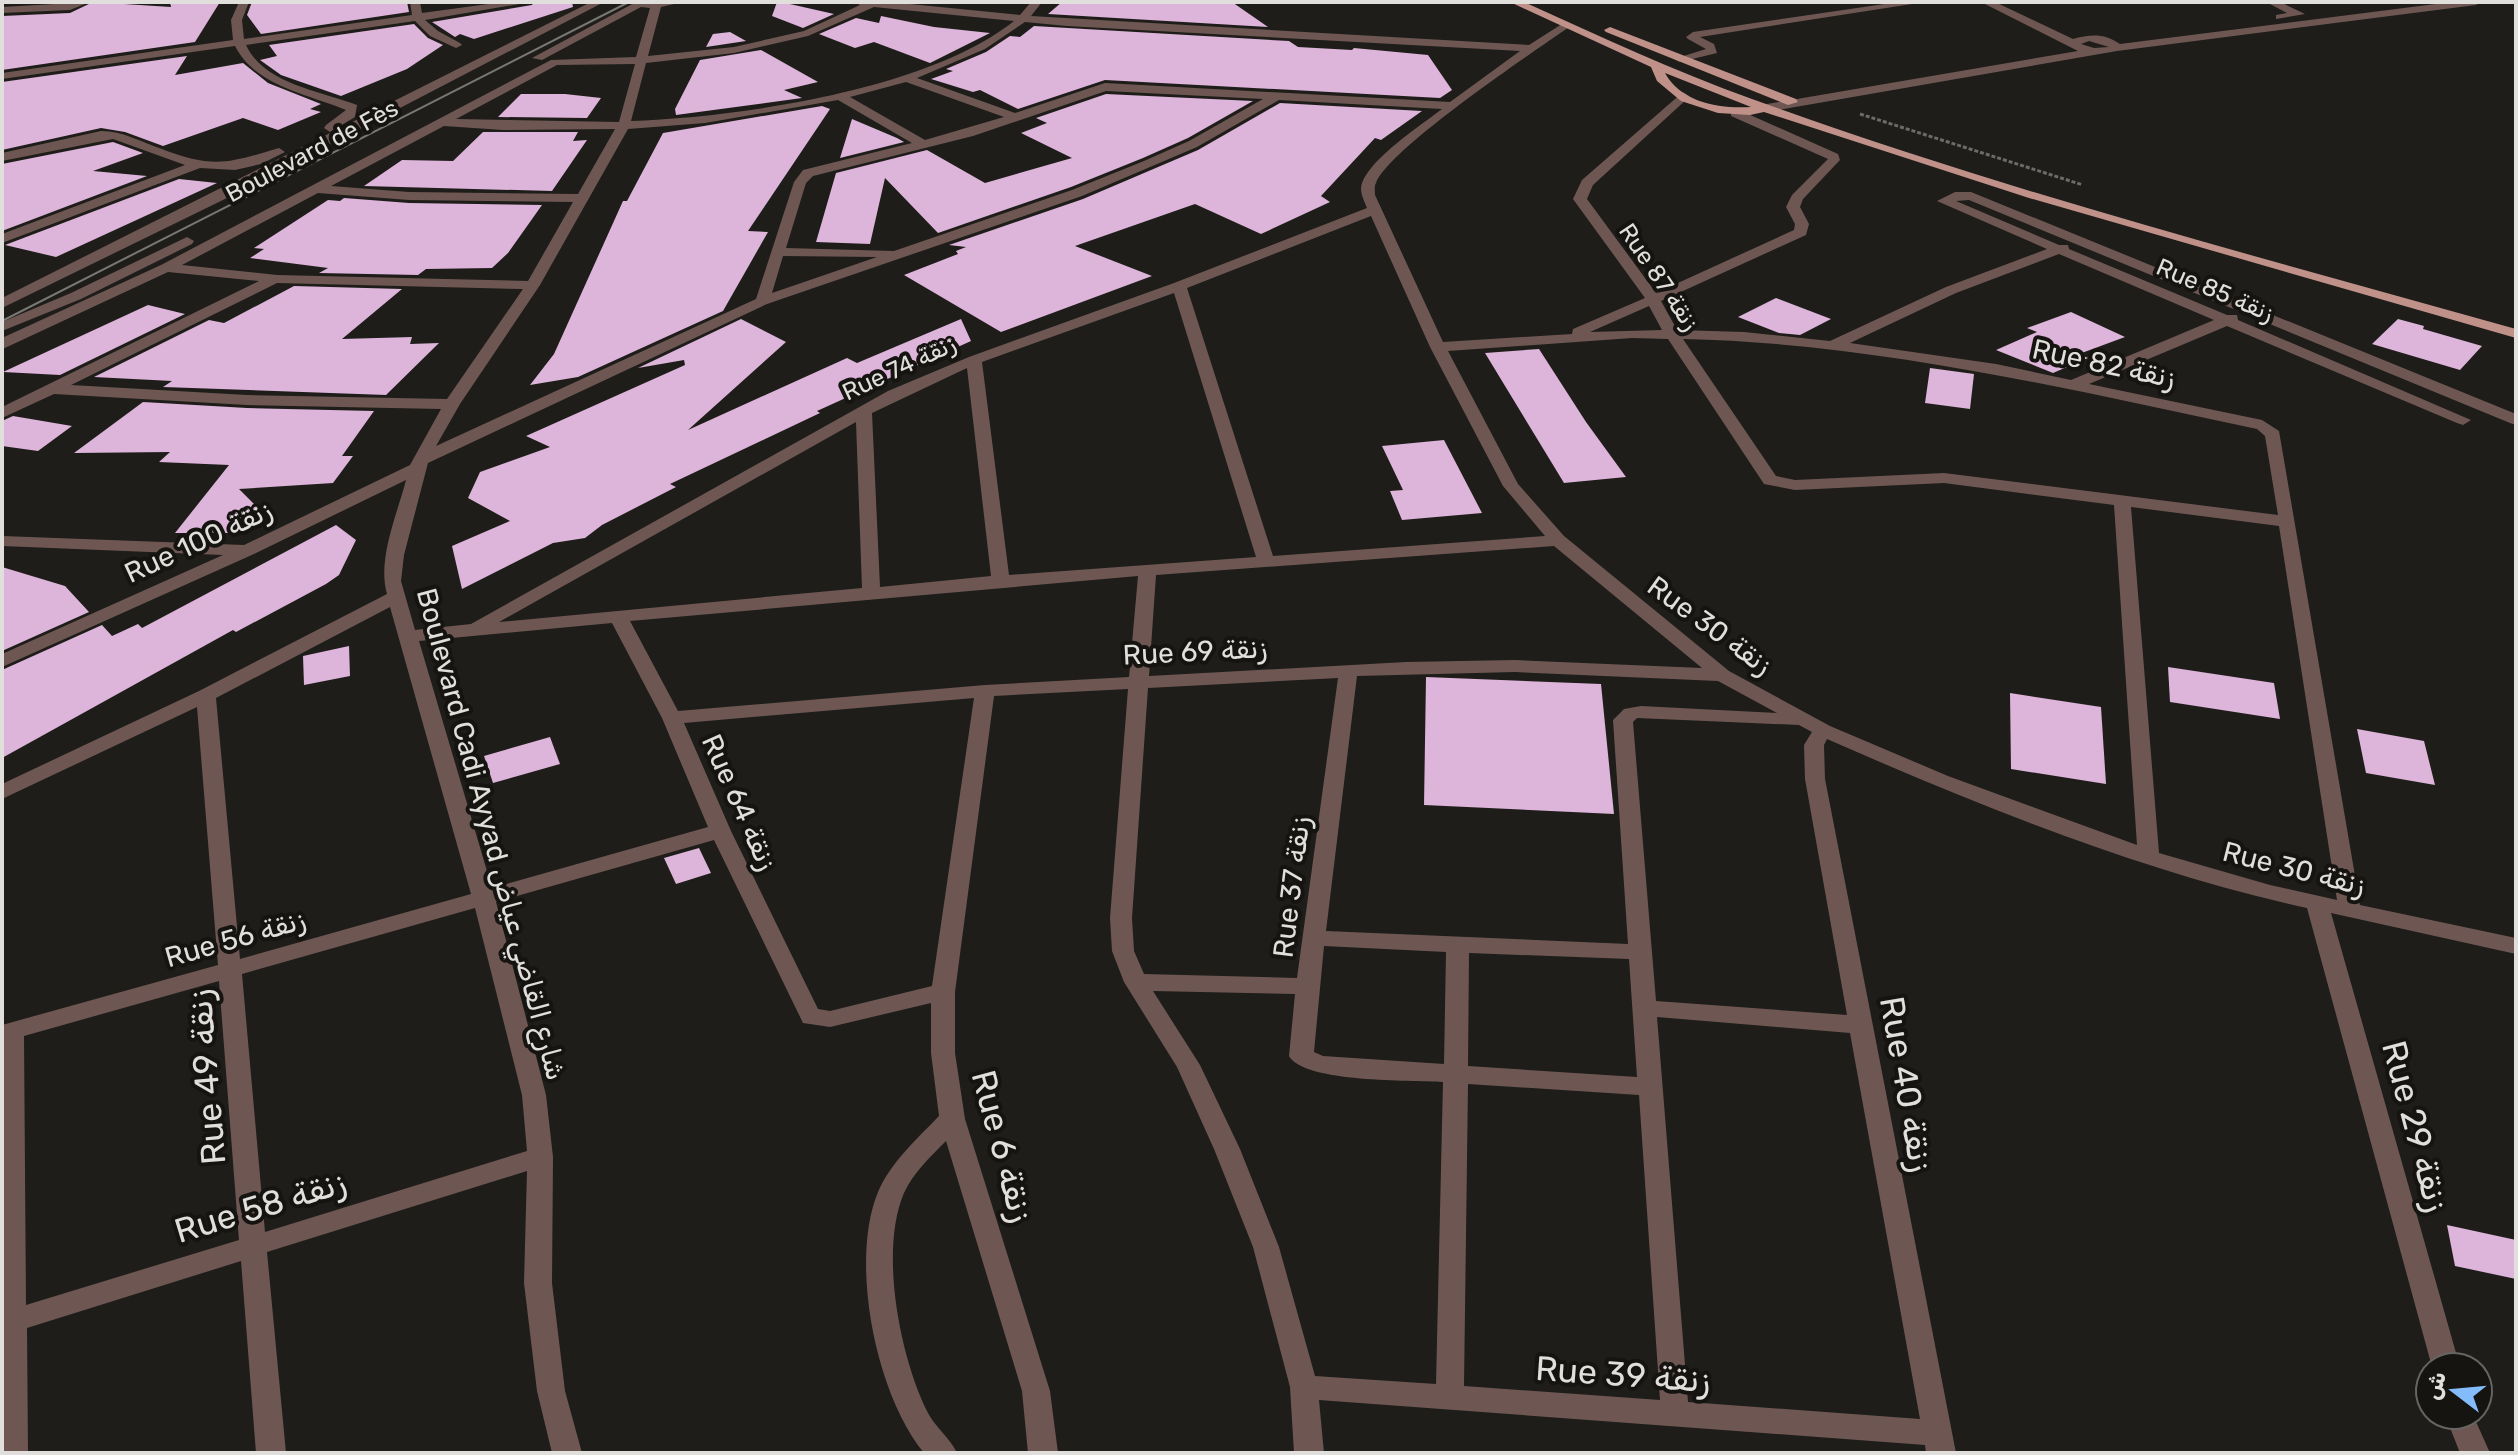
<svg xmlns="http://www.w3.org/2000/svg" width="2518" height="1455" font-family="Rubik,Cairo,sans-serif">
<rect width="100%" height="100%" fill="#1e1d19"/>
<g fill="#ddb4da">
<path d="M93,2L171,7L170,2H220L195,42L2,70V16L70,13Z"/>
<path d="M252,2H407L409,12L261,34L247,15Z"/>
<path d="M534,2H572L573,7L474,39L460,34L455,37L432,22L532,5Z"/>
<path d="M777,2H781L834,14L803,28L772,16Z"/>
<path d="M1062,2H1232L1268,27L1048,14Z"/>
<path d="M881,16L934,27L990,33L930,63L874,42L855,48L819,34L856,18L879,23Z"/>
<path d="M414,24L428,38L443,45L407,69L341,96L281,75L260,60L277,56L269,45Z"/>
<path d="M1034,26L1289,41L1298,47L1352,50L1354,48L1428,55L1452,90L1440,98L1105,80L1018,109L980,90L973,92L931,79L953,71L946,69L986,52L1010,36L1020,37Z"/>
<path d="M730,32L746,41L706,47L713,34Z"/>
<path d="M761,50L818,82L784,90L802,98L676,115L675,109L700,60Z"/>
<path d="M187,56L175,75L243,63L268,83L321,104L310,109L321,112L278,130L243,118L163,146L125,132L101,128L2,150V82Z"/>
<path d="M521,94H565L601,98L587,118L498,117Z"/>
<path d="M1106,94L1253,101L1188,138L1143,158L1071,187L938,233L885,178L870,244L816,242L836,173L927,150L985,183L1072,158L1021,133L1047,123L1036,118Z"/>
<path d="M1280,103L1422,111L1381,140L1375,138L1321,196L1330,202L1261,234L1195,204L1075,246L1152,276L1001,332L904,275L958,254L956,251L966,247L949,245L1083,199L1198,150Z"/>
<path d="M822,106L830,109L748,231L768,232L723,311L578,377L530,385L554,354L623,201H627L663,133Z"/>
<path d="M852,119L897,138L904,142L840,158Z"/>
<path d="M483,132H578L573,141L587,140L552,191L364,186L402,160L453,161Z"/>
<path d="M113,142L143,153L93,171L147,176L2,231V164Z"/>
<path d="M179,179L217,183L56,257L5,245Z"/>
<path d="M344,198L409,203L542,205L508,253L492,268L426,269L418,275L319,273L328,268L250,258L264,249L254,248L328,200L340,201Z"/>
<path d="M294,286L402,289L342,339L412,337L410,344L439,343L386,395L163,387L172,381L94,377L209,320L224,323Z"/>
<path d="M1776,298L1831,319L1800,335L1779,333L1738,317Z"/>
<path d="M148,305L185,314L60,375L3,372Z"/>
<path d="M2071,312L2125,337L2079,354L2088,358L2053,373L1996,350L2037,332L2027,328Z"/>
<path d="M741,319L786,342L688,430L847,358L857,363L961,319L971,341L817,411L820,413L670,484L676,487L602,525L585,538L553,543L462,589L452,546L510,521L468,498L480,472L550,447L526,436L685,365L684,360L638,368Z"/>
<path d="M2398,319L2424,326L2423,329L2482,346L2460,370L2372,344Z"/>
<path d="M1539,349L1586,422L1626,477L1564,483L1485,353Z"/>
<path d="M1930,368L1974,374L1970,409L1925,403Z"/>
<path d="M143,402L247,408L374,411L342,456H353L333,483L239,489L261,511L239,533H175L229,465L159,462L170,452L74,453Z"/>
<path d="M13,416L72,426L38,451L2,446V421Z"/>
<path d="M1444,440L1482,513L1402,520L1390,491L1403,490L1382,446Z"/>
<path d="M336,525L356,540L339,575L326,584L236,632L233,630L2,758V670L102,625L112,636L138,624L142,628Z"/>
<path d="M2,567L65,586L89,612L2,651Z"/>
<path d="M349,646L350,676L304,685L303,656Z"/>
<path d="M2168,667L2274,683L2280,719L2170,702Z"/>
<path d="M1426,677L1601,684L1614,814L1424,805Z"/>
<path d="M2010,693L2101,707L2106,784L2011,769Z"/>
<path d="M2357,729L2424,741L2435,785L2366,773Z"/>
<path d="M550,737L560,764L493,783L484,756Z"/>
<path d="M699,848L711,873L676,884L664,858Z"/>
<path d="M2447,1225L2516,1240V1279L2455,1266Z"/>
</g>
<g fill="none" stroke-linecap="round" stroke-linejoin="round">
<path stroke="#6c6b67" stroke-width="3" stroke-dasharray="4 2" stroke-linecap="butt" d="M1860,114L2083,185"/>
<g fill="#6e5753" fill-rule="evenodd">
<path d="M90,2L70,10L2,13V7Z"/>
<path d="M239,2H249L242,20L244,39L412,15L410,2H420L422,13L503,2H531L425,20L438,31L460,43L462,45L456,48L430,36L415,21L246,45C264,84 321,91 357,105L355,117L330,132L324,128L326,125L346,110C308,94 256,87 235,46L2,79V73L233,40L231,20Z"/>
<path d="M591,2H604L227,198L2,308V298Z"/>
<path d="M636,2H683L661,7L648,56L734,47L804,31L860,5L853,2H890L1020,15L1031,2H1042L1031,16L1529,45L1565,22L1569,23V27C1532,53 1390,148 1376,183C1374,186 1375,192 1375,195L1443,342L1572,334L1573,329L1645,298L1573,199L1582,180L1683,92L1689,96L1687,99L1593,185L1587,199L1656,293L1794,230L1795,224L1786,207L1792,195L1828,159L1731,116V110H1739L1838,154L1840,160L1803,199L1800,207L1809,224L1806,235L1661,301L1677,330L1744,332L1830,341L1946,287L2047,249L1937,201L1955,192H1971L2516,414V425L2510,423L1969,200L1956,201L2059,245H2068L2069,249L2227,315H2237L2238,320L2471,420L2463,425L2457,423L2227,326L2089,384L2262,420L2279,431L2360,905L2516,938V954L2331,913L2460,1367H2432L2307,908C2142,872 1982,807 1827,739L1824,745L1825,779L1956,1453H1926L1925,1445L1319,1400L1324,1453H1294L1290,1387L1253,1247L1214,1149L1177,1067L1124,982L1112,951L1110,918L1128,689L994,696L955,992V1053L965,1119L1050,1391L1058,1453H1028L1022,1391L946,1141C931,1156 913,1173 904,1193C879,1251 900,1358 928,1413C936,1428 950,1438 957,1453H924C876,1395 849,1262 878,1192C891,1162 917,1139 939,1116L931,1053V1003L830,1027L803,1023L714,840L496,902L546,1095L553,1157L552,1283L565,1391L582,1453H552L537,1391L524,1283L527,1171L267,1252L286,1453H256L241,1261L27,1328L28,1453H2V1025L218,965L197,707L2,799V784L199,691L387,594C377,559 397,515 406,480L254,554L2,667V654L223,555L2,546V536L244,545L410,465L441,409L247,405L54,394L2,418V407L259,281L168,272L7,347L2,349V338L161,265L551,60L636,57L650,8L641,7L542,60L532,58ZM874,7L1014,21C928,90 739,117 631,121L646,63L734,53L808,36ZM1025,22L1067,26L1520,51L1450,102L1105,83L1015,113L917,78L985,49ZM635,64L619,122L456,119L557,65ZM906,82L1004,117L925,140L850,97ZM1106,91L1263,99L1189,141L1144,161L1072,190L894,251L786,248L806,183L813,176L973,136ZM838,100L912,143L803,170L794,182L756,299L436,446L460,404L540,285L628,129L705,123ZM1279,100L1442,109C1420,126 1372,157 1362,183C1359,192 1364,200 1367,208L1174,283L969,357L888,391L471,624L415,630L401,581L404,555L428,463L767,304L1082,196L1197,147ZM444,126L503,130L615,129L578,194L409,192L331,186ZM318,193L409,200L573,202L528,281L277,275L182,265ZM1371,216L1430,347L1503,486L1545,536L1273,556L1187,288ZM2059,254L2214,320L2071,380L1996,364L1850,343L1956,293ZM783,256L877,257L772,293ZM277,283L523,289L447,399L247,395L71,385ZM1174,293L1256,557L1009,575L982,362ZM1649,306L1662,330L1590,332ZM1632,338L1668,339L1764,484L1795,490L1944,483L2114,505L2137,845L1948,776L1830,726L1729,671L1564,536L1518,484L1448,351ZM1683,339C1877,343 2067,389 2257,429L2265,436L2278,515L1944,473L1795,480L1776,476ZM967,368L991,576L880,587L872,413ZM856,422L862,588L499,622ZM2131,507L2279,526L2337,900L2270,885L2159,853ZM1554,546L1702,668L1515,660L1406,662L1149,676L1156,575ZM1138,576L1129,677L985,685L678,711L630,621ZM390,607L471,894L240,959L216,698ZM612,623L662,718L708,827L492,888L419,641ZM1515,672L1718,681L1777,713L1641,706L1624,709L1613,720L1628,944L1326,931L1357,676ZM1338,678L1297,978L1144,974L1134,951L1132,918L1148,688ZM974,698L932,986L830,1011L818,1009L731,831L684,723ZM1637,718L1799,725L1812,732L1804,745L1805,779L1847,1015L1656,1001L1633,722ZM475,908L522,1095L527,1151L265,1232L242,974ZM1324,946L1446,952L1444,1064L1323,1056L1314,1052ZM1469,953L1629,959L1637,1077L1468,1066ZM219,981L239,1240L26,1305L24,1036ZM1153,991L1295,994L1289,1056C1304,1083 1412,1080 1443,1082L1436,1384L1315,1376L1279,1247L1240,1149L1200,1065ZM1657,1017L1850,1033L1920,1419L1688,1402ZM1468,1084L1639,1095L1660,1400L1464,1386Z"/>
<path d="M1898,2H1925L1700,37L1714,44L1717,53L1680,62L1674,59L1706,49L1688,39L1686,37L1693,32Z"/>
<path d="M1981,2H1995L2073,39C2090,34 2105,33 2120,44L2451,2H2481L2476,5L2117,51L1767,112L1761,108L1767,104L2078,51ZM2089,41L2109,47L2094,48L2081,44Z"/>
<path d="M2266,2H2280L2305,14L2276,19V15L2287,13Z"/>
<path d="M101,131C123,131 141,142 162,149C213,169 229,163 279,148L285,152L261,164L235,170L200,168L2,243V234L185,165L113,139L2,161V153Z"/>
<path d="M187,237L194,241L192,244L81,299L2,331V322L71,293Z"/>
<path d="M2445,1415H2473L2490,1453H2460Z"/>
</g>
<g fill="#c09189" fill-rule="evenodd">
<path d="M1510,2H1524C1599,36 1674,71 1752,99C2002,190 2260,257 2516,329V338L2029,198L1764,112L1750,115L1718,113L1681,101L1657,81L1651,67ZM1665,73L1751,107C1721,109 1681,103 1665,73Z"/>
<path d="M1610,27L1796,99L1798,102L1788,105L1606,32L1604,30Z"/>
</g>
<path stroke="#787773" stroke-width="2" d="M2,321L629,2"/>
</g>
<g text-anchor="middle" stroke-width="8" stroke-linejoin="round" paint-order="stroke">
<g font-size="24" fill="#e0dfdc" stroke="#151410">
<text transform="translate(312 151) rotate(-28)" y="8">Boulevard de Fès</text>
<text transform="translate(1659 277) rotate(56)" y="8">Rue 87 زنقة</text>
<text transform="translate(2215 290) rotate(23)" y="8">Rue 85 زنقة</text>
<text transform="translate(899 368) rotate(-25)" y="8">Rue 74 زنقة</text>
</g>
<g font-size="28" fill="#e0dfdc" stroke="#151410">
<text transform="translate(2104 363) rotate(12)" y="10">Rue 82 زنقة</text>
<text transform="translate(198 541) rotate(-25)" y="10">Rue 100 زنقة</text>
<text transform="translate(1710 625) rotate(36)" y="10">Rue 30 زنقة</text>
<text transform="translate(1195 651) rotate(-3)" y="10">Rue 69 زنقة</text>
<text transform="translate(740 802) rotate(66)" y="10">Rue 64 زنقة</text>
<text transform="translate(492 834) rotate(75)" y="10">Boulevard Cadi Ayyad شارع القاضي عياض</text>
<text transform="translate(2294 868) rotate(14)" y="10">Rue 30 زنقة</text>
<text transform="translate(1291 887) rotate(-83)" y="10">Rue 37 زنقة</text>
<text transform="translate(235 938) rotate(-16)" y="10">Rue 56 زنقة</text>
</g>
<g font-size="34" fill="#e0dfdc" stroke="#151410">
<text transform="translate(206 1077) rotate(-95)" y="12">Rue 49 زنقة</text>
<text transform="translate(1907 1084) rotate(80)" y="12">Rue 40 زنقة</text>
<text transform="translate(2416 1126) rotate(75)" y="12">Rue 29 زنقة</text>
<text transform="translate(1003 1146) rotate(75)" y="12">Rue 6 زنقة</text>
<text transform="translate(260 1206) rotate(-17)" y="12">Rue 58 زنقة</text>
<text transform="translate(1623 1374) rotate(4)" y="12">Rue 39 زنقة</text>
</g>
</g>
<rect width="2518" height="1455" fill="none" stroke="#e0dfdc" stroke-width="8"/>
<g transform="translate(2454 1391) rotate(286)"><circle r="38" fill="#151410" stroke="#666562" stroke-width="2"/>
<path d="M0-6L14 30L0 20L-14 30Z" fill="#84bcfb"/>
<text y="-12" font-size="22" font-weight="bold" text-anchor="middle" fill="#e0dfdc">ش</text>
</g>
</svg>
